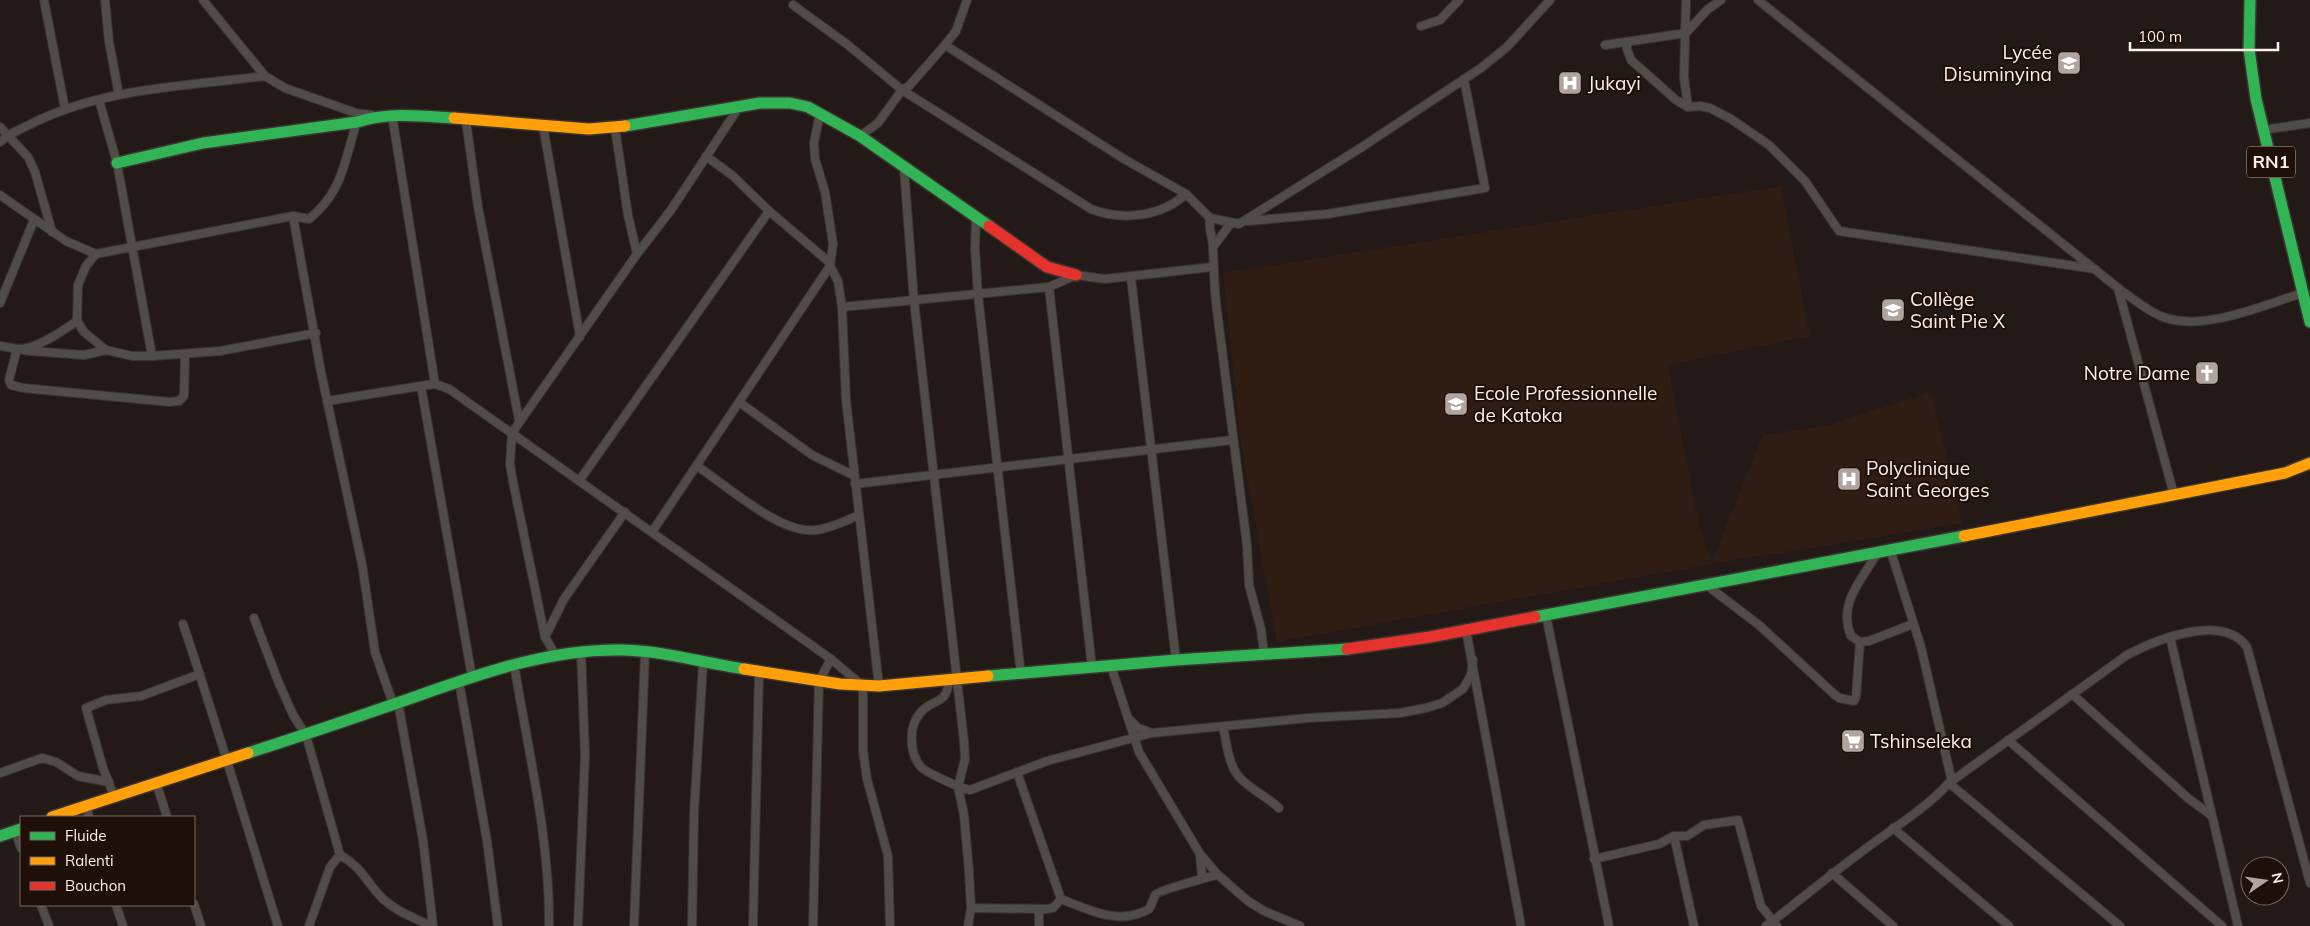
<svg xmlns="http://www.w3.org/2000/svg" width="2310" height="926" font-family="Mulish,sans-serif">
<rect width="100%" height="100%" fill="#231a17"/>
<path fill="#2f1c13" d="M1781,186L1810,336L1668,365L1699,526L1712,562L1763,435L1829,425L1931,392L1962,523L1712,564L1277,642L1241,444L1223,273Z"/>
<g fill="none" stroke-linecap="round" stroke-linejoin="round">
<defs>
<g id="street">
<path d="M44,0L65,109"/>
<path d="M105,0L109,42L119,95"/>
<path d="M203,0L265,76L285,88L356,113L372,115"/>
<path d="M967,0L956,31L945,45L1124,159L1186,194L1210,218L1239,224L1362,147L1481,68L1507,47L1550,0"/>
<path d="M1686,0L1684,77L1688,107"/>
<path d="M1758,0L2118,288C2132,298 2147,311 2163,317C2204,332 2263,305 2303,293"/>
<path d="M793,5L848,45L902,90L1091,209C1122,221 1161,217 1186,194"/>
<path d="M1421,26L1440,20L1459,0"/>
<path d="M1627,42V49L1631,60L1676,100L1688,107L1700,106L1710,108L1731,119L1769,145L1805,181L1839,231L2095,269"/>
<path d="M1605,45L1686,33L1707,10L1721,0"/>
<path d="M99,100L117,163L152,356"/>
<path d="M820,113L814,143L815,159L825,192L833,244L830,266L838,281L842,307L846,400L879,686"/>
<path d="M392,115L435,384"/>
<path d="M466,121L478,207L519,420"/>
<path d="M543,126L580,337"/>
<path d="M0,127L28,157L35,172L52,232"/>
<path d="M615,128L628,215L637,254"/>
<path d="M2263,130L2310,123"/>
<path d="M860,136L878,123L902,90L909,86L945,45"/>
<path d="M0,142C8,134 19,130 29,125C100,88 186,86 265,76"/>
<path d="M706,156L733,176L769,211L829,262"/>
<path d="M904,168L914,301L964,741L965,759L958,787L964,815L969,871L971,908L968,926"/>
<path d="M0,195L66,241L96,254"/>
<path d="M293,216L321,372L362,564L375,652L393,704"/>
<path d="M976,218L975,248L978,295L1021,675"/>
<path d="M1210,218C1208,229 1213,237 1213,248C1214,267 1214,284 1216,303L1247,545L1249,585L1261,629L1264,654"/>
<path d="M1248,221L1327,214L1485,188L1464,79"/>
<path d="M1213,247L1231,223"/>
<path d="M1131,278L1176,660"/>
<path d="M1049,287L1092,667"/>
<path d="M2118,288L2174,495"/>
<path d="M0,303L34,220"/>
<path d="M842,307L1049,287L1076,275L1105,279L1212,267"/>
<path d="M77,321C61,332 35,350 17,349L9,380L11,385L23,388L170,402L179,401L184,396L185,354"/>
<path d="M0,346L30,351L84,355L106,350L132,356H152L220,351L316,333"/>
<path d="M106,350L84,332L77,321L78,285L86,266L96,254L293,216L309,219C344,191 344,160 357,122"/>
<path d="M421,386L472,677"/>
<path d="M327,401L427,385L435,384L449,389L831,659L863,686V751L867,779L888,856L890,926"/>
<path d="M739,402L812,455L853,475"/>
<path d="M697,466C726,485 781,535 816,530C831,528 846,521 859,515"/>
<path d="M579,481L769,211"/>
<path d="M855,484L1232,440"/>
<path d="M652,532L830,266"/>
<path d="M1890,549L1921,647L1952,782"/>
<path d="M1878,552C1863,578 1837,603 1851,636L1860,642L1869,641L1913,624"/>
<path d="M1705,584L1759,625L1834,694L1839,698L1854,701L1856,697L1860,642"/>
<path d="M1546,615L1609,926"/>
<path d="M254,618L278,681L293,715L306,735L340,855"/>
<path d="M183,624C217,724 246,825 278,926"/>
<path d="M1466,630L1521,926"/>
<path d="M545,637L564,599L625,512"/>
<path d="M2170,637L2238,926"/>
<path d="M555,654L545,637L513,482L510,464L512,433L637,254L671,210L739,107"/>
<path d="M514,664C528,751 550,838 549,926"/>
<path d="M1111,666L1139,752L1200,854L1218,875L1248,901L1264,911L1300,926"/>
<path d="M949,679C947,706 935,697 921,712C908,726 909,753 921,767C925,772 962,789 970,790L1047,761L1152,733L1308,718L1400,713L1426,708L1442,703L1463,689L1471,675L1473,660"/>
<path d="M459,681L487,841L498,926"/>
<path d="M2072,694L2189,799L2211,815"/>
<path d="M398,702L423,840L433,926"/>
<path d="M1130,720L1138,728L1152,733"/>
<path d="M1223,727C1227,744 1228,766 1241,779C1252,790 1267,797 1279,808"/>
<path d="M2008,740L2222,926"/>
<path d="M1017,772L1061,899"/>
<path d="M0,773L42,758L56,762L78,776L109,782"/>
<path d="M156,782L167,817"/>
<path d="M1949,783L2120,926"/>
<path d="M114,796L103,768L86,708L106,700L141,696L200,674"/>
<path d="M86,806L89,817"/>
<path d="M1893,828L2009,926"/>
<path d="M15,831L21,848"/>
<path d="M1674,836L1694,926"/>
<path d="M1200,855L1202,877"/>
<path d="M1594,859L1659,844L1674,836H1687L1704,825L1738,820L1761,906L1777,926"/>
<path d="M1832,873L1893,926"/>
<path d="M194,904L201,926"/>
<path d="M41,905L49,926"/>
<path d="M116,905L123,926"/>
<path d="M971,908L1046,909L1053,908L1061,899C1089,910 1120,926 1149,909C1152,905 1153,898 1156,894C1158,891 1211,876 1218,875"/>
<path d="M1039,909V926"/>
<path d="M309,926L330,867L340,855C362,867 367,883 383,899C397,912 415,918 431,926"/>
<path d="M578,926L585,755L581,651"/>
<path d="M634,926L645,653"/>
<path d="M692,926L694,813L703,663"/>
<path d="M753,926L759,672"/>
<path d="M813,926L819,681L831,659"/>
<path d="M1766,926C1799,901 1831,874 1864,850C1893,828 1924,810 1949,783L2127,655C2157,639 2223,613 2247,647L2310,883"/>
</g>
<g id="fast">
<path d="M2250,0L2249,49L2256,99L2310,322"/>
<path d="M625,126L760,103H790L808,107L860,136L989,226"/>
<path d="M117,163L203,143L357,122C389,112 421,116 454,118"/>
<path d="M1535,617L1964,536"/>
<path d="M988,676L1176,660L1347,649"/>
<path d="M248,753C301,736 354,718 406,700C476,675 549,648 624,650C664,651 704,663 744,669"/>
<path d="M0,836L21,829"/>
</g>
<g id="slow">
<path d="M454,118L589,129L625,126"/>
<path d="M1964,536L2285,473L2310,463"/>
<path d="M744,669L840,684L879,686L988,676"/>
<path d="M52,817L248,753"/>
</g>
<g id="jam">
<path d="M989,226L1047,267L1076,275"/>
<path d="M1347,649L1430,637L1535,617"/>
</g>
</defs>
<use href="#street" stroke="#3b3431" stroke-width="10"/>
<use href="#fast" stroke="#3b3431" stroke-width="14"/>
<use href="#slow" stroke="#3b3431" stroke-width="14"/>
<use href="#jam" stroke="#3b3431" stroke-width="14"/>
<use href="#street" stroke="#524c48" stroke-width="8"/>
<use href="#fast" stroke="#30b455" stroke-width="11"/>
<use href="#slow" stroke="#ff9f0a" stroke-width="11"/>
<use href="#jam" stroke="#e5322d" stroke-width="11"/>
</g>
<defs>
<symbol id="school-square" viewBox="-11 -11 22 22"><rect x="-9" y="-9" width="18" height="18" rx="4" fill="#afa4a0" stroke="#1e0f09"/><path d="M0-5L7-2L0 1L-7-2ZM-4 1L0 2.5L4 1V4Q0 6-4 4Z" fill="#fff"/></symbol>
<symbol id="hospital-square" viewBox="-11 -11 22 22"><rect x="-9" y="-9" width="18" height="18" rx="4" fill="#afa4a0" stroke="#1e0f09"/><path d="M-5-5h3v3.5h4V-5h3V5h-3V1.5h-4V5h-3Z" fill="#fff"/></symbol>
<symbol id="church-square" viewBox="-11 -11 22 22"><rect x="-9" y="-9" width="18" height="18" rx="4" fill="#afa4a0" stroke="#1e0f09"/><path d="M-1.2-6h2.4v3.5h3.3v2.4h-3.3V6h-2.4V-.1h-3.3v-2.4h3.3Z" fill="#fff"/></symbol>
<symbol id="supermarket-square" viewBox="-11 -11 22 22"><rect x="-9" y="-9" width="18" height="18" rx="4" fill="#afa4a0" stroke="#1e0f09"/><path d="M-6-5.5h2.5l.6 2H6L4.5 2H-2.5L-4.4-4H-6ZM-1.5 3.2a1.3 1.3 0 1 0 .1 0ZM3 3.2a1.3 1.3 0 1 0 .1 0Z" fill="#fff"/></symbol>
</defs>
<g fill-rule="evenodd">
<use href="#school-square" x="2055" y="49" width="28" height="28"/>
<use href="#hospital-square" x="1556" y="69" width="28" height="28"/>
<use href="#school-square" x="1879" y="296" width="28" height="28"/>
<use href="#church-square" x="2193" y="359" width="28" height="28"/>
<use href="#school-square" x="1442" y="390" width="28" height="28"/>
<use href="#hospital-square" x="1835" y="465" width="28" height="28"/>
<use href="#supermarket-square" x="1839" y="727" width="28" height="28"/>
</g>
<g text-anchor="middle" stroke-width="4" stroke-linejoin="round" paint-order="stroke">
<rect fill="#1e0f09" stroke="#b9aca6" stroke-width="1" x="2247" y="146.5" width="48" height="31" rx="4"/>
<g font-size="18" font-weight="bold" fill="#fbefea">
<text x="2271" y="168">RN1</text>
</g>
<g font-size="19" fill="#fbefea" stroke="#1e0f09" text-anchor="start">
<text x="2052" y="59" text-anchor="end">Lycée<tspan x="2052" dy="22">Disuminyina</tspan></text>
<text x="1588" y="90">Jukayi</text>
<text x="1910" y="306">Collège<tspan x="1910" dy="22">Saint Pie X</tspan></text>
<text x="2190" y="380" text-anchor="end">Notre Dame</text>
<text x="1474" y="400">Ecole Professionnelle<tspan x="1474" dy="22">de Katoka</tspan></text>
<text x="1866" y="475">Polyclinique<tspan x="1866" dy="22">Saint Georges</tspan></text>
<text x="1870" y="748">Tshinseleka</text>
</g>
</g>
<rect x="20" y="816" width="175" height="90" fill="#1e0f09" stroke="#766963"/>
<rect x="30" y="832" width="25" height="8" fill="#30b455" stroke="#766963"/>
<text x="65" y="841" font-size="15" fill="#fbefea">Fluide</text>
<rect x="30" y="857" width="25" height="8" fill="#ff9f0a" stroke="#766963"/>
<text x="65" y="866" font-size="15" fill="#fbefea">Ralenti</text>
<rect x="30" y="882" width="25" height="8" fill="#e5322d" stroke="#766963"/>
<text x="65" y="891" font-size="15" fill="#fbefea">Bouchon</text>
<g transform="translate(2265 881) rotate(77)"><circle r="24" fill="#1e0f09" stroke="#766963"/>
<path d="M0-4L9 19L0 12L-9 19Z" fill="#afa4a0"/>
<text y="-8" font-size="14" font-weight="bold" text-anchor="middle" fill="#fbefea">N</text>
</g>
<path d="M2130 42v8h148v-8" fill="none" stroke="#fbefea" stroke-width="2.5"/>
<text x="2138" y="42" font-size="15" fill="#fbefea" stroke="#1e0f09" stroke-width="4" paint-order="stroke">100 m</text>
</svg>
